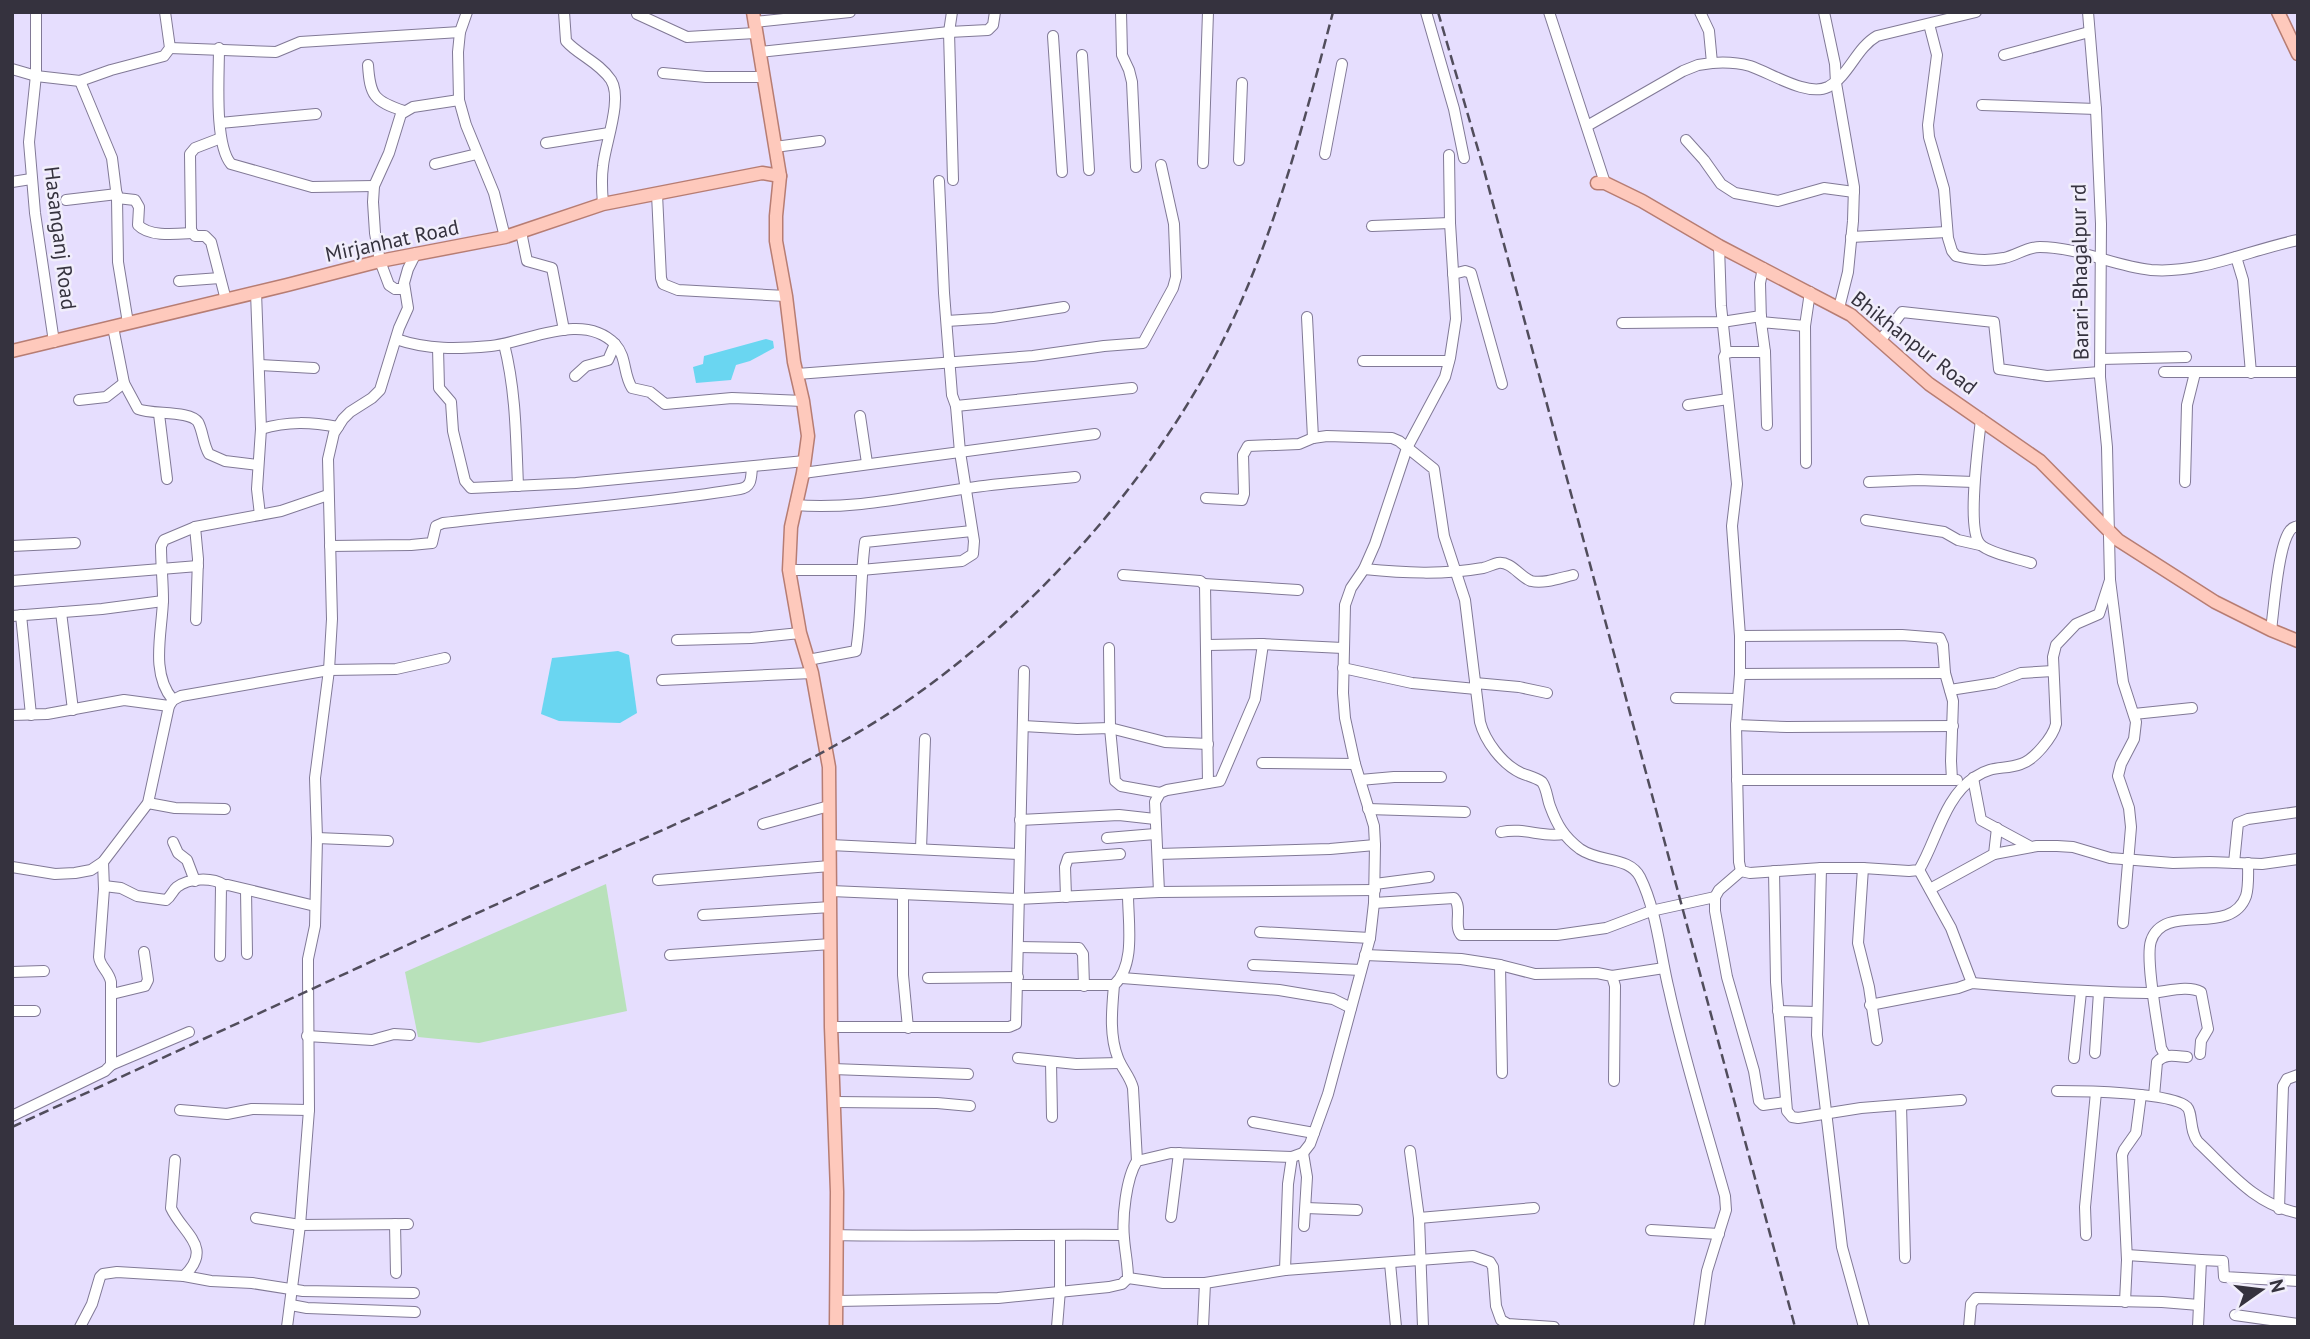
<svg xmlns="http://www.w3.org/2000/svg" width="2310" height="1339" font-family="'PT Sans',sans-serif">
<rect width="100%" height="100%" fill="#e6defe"/>
<path fill="#b8e1ba" d="M606,884L627,1011L479,1043L418,1037L405,972Z"/>
<g fill="#6ad6f1">
<path d="M766,339L773,341L774,348L750,361L736,365L731,380L696,383L693,367L703,364L704,356Z"/>
<path d="M618,651L629,655L637,713L620,723L559,721L541,714L552,658Z"/>
</g>
<g fill="none" stroke-linecap="round" stroke-linejoin="round">
<defs>
<g id="minor">
<path d="M36,12V75L29,142L35,213L54,342"/>
<path d="M467,12L460,32L458,52L459,100L466,125L494,193L505,237"/>
<path d="M564,12L566,41C578,55 599,62 611,80C623,99 605,144 603,166C601,179 602,192 603,204"/>
<path d="M952,12L949,32L988,30L993,25L995,12"/>
<path d="M1121,12L1122,55L1129,70L1132,82L1136,167"/>
<path d="M1426,12L1454,109L1464,158"/>
<path d="M1549,12L1605,183"/>
<path d="M1824,12L1835,64L1836,83L1854,187L1853,221L1848,272L1839,308"/>
<path d="M2088,12L2096,109L2101,224L2100,377L2107,447L2110,580L2123,682L2136,722L2134,739L2121,764L2118,776L2129,808L2131,827L2123,923"/>
<path d="M637,14L687,37L755,33"/>
<path d="M754,22L850,12"/>
<path d="M1929,24L1937,55L1928,125L1929,137L1944,189L1948,238L1952,251L1956,256C1971,260 1989,261 2004,258C2017,255 2027,247 2040,247C2078,247 2113,266 2151,270C2201,274 2249,250 2298,240"/>
<path d="M1053,36L1062,172"/>
<path d="M170,48L276,52L300,42L460,32"/>
<path d="M219,48C219,76 214,144 231,164L312,187L374,186"/>
<path d="M759,52L949,32L953,180"/>
<path d="M1082,55L1089,170"/>
<path d="M2004,55L2089,32"/>
<path d="M1712,63C1724,62 1739,63 1750,66C1771,73 1807,97 1828,87C1849,76 1856,48 1877,36L1976,12"/>
<path d="M368,65C370,96 374,101 404,111"/>
<path d="M12,69L36,76L80,81L111,70L164,56L170,48L165,12"/>
<path d="M663,73L706,77H763"/>
<path d="M80,81L112,158L117,198L118,262L128,323"/>
<path d="M1982,105L2096,109"/>
<path d="M220,123L316,114"/>
<path d="M1587,126L1683,71L1698,65L1712,63L1709,31L1700,12"/>
<path d="M221,138L195,148L190,154L191,230L195,236H205L211,242L226,300"/>
<path d="M1686,140L1704,160L1721,184L1735,193L1778,201L1824,188L1854,192"/>
<path d="M546,143L609,133"/>
<path d="M775,147L820,141"/>
<path d="M1325,154L1342,64"/>
<path d="M1239,160L1242,83"/>
<path d="M1203,163L1208,12"/>
<path d="M435,164L477,154"/>
<path d="M939,181L944,293L952,395L956,406L1132,388"/>
<path d="M12,182L31,179"/>
<path d="M657,194L661,278L663,284L678,290L786,296"/>
<path d="M117,198L135,200L139,207L138,225C149,237 176,234 192,233"/>
<path d="M66,200L117,194"/>
<path d="M1372,226L1450,223"/>
<path d="M521,232L527,261L552,268L564,330"/>
<path d="M1851,237L1947,232"/>
<path d="M1719,246L1721,306L1726,353"/>
<path d="M2236,257L2243,280L2251,373"/>
<path d="M1453,274L1465,271L1471,273L1502,384"/>
<path d="M179,281L220,278"/>
<path d="M404,289H395L389,285L380,261L375,233L373,202L374,186L389,153L401,114L413,107L459,100"/>
<path d="M256,292L261,429L257,489L260,515"/>
<path d="M1810,292L1805,326L1761,322L1765,352H1731L1726,353L1724,357L1737,484L1732,526L1740,636V674L1736,725L1739,862L1741,871L1750,873L1821,868H1863L1909,871L1919,870C1937,840 1944,797 1975,777C1992,765 2004,770 2021,764C2034,760 2053,737 2056,724L2053,657L2056,645L2076,624L2099,614L2110,580"/>
<path d="M1307,317L1313,438"/>
<path d="M947,321L993,318L1064,307"/>
<path d="M1761,322L1760,283L1763,268"/>
<path d="M1622,323L1722,322L1761,316"/>
<path d="M1805,326L1806,463"/>
<path d="M113,327L124,383L138,409C152,415 190,410 198,422C203,431 203,444 209,454L225,461L258,465"/>
<path d="M396,339C428,350 458,349 491,346C528,342 583,311 615,344C627,357 623,374 632,388L650,392L665,404L732,398L803,401"/>
<path d="M1880,341L1902,312L1994,322L1999,369L2047,376L2100,372"/>
<path d="M504,344C516,391 516,438 518,486"/>
<path d="M438,348L439,388L451,402L453,431L465,481L471,488L576,483L805,461"/>
<path d="M1765,352L1767,425"/>
<path d="M2101,359L2186,357"/>
<path d="M1363,361H1449"/>
<path d="M260,365L314,368"/>
<path d="M2164,372H2298"/>
<path d="M797,374L1033,356L1104,346L1143,343L1173,288L1176,277L1174,224L1161,165"/>
<path d="M575,376L586,366L608,360L615,344"/>
<path d="M79,400L106,397L124,383"/>
<path d="M1688,405L1728,399"/>
<path d="M159,414L167,479"/>
<path d="M860,416L867,463"/>
<path d="M1981,419C1979,441 1966,529 1980,544C1988,553 2019,559 2031,563"/>
<path d="M261,429C288,421 311,422 338,427"/>
<path d="M803,473L1095,434"/>
<path d="M1869,482L1918,480L1974,482"/>
<path d="M2185,482L2187,405L2195,373"/>
<path d="M1206,498L1242,500L1244,494L1243,455L1248,446L1299,444L1313,438L1327,436L1392,438L1399,441L1434,469L1444,536L1465,600L1480,722C1485,741 1502,764 1521,773C1528,776 1535,777 1542,782C1547,789 1547,798 1550,806C1557,825 1564,837 1580,849C1600,863 1629,856 1640,877C1657,911 1660,954 1669,990C1684,1059 1706,1128 1725,1196L1726,1210L1707,1271L1699,1327"/>
<path d="M795,505C851,510 907,497 962,489C999,483 1037,481 1075,477"/>
<path d="M1866,520L1944,532L1958,540L1980,545"/>
<path d="M195,527L198,559L196,620"/>
<path d="M12,546L75,543"/>
<path d="M330,546L411,545L432,543L436,526L443,523C542,511 642,505 740,489C752,487 751,478 752,467"/>
<path d="M1364,569C1404,573 1443,575 1483,568C1488,567 1493,564 1498,563C1511,561 1520,577 1531,581C1544,584 1560,578 1573,575"/>
<path d="M789,570H861L962,561L973,554L974,541L960,452L956,406"/>
<path d="M1123,575L1200,581L1205,585L1208,783"/>
<path d="M12,581L198,566"/>
<path d="M1204,584L1298,590"/>
<path d="M61,612L73,710"/>
<path d="M21,615L31,715"/>
<path d="M12,616L102,609L163,601"/>
<path d="M2271,630C2274,608 2278,549 2289,532C2292,527 2293,528 2298,526"/>
<path d="M1740,636L1902,635L1940,638L1943,645L1945,673L1953,701L1951,761L1952,780"/>
<path d="M677,640L751,638L800,633"/>
<path d="M1208,645L1260,644L1343,648"/>
<path d="M1109,648L1110,728L1115,781L1121,786L1160,793"/>
<path d="M808,660L856,651C862,615 860,578 865,542L972,531"/>
<path d="M1343,668L1412,683L1476,689"/>
<path d="M1740,674L1945,673"/>
<path d="M662,680L812,673"/>
<path d="M1475,683L1519,687L1547,693"/>
<path d="M1950,690L1995,683L2021,673L2053,671"/>
<path d="M1676,698L1738,699"/>
<path d="M173,700C150,673 162,633 163,600C163,582 161,564 161,546L164,540L195,527L281,511L328,495"/>
<path d="M2134,714L2192,708"/>
<path d="M12,715L47,714L124,700L169,706"/>
<path d="M1736,725L1787,727L1953,726"/>
<path d="M1023,726L1077,729L1110,728L1165,742L1208,744"/>
<path d="M1262,763L1355,764"/>
<path d="M1973,778L1981,820L2031,847"/>
<path d="M1360,780L1394,777H1441"/>
<path d="M1737,780H1957"/>
<path d="M148,803L175,808L225,809"/>
<path d="M1368,809L1465,812"/>
<path d="M1020,820L1119,815L1155,819"/>
<path d="M763,824L829,806"/>
<path d="M1501,832C1525,827 1542,838 1563,834"/>
<path d="M317,838L388,841"/>
<path d="M1107,838L1155,834"/>
<path d="M173,842L178,853L187,860L195,881"/>
<path d="M830,845L1018,854"/>
<path d="M921,849L925,739"/>
<path d="M1158,854L1330,849L1375,845"/>
<path d="M1994,854L2037,846H2057L2073,847L2110,858L2173,863L2210,862L2262,864L2298,859"/>
<path d="M2234,863L2238,823L2248,819L2298,812"/>
<path d="M12,867L55,874L75,873L91,870L103,862L148,803L169,706L173,700L181,696L329,670L396,669L445,658"/>
<path d="M1821,868L1817,1035L1842,1247L1864,1327"/>
<path d="M1863,868L1858,943L1869,987L1877,1040"/>
<path d="M1919,870L1951,928L1972,983"/>
<path d="M1741,871L1719,890L1715,897V911L1727,977L1754,1071L1759,1101L1763,1105L1785,1102"/>
<path d="M1774,871L1776,982L1787,1111L1792,1117L1798,1118L1861,1108L1961,1100"/>
<path d="M658,880L830,866"/>
<path d="M1375,884L1429,877"/>
<path d="M104,886L121,888L137,896L166,900C172,896 172,891 177,887C189,878 212,877 224,885"/>
<path d="M1930,889L1994,854L1997,828"/>
<path d="M246,890L247,954"/>
<path d="M831,891L1018,899L1159,892L1375,890"/>
<path d="M1159,892L1155,802L1160,793L1167,790L1220,781L1255,699L1263,644"/>
<path d="M903,894V975L908,1028"/>
<path d="M1128,895C1128,922 1136,965 1114,985C1112,1009 1109,1035 1118,1058C1122,1069 1130,1076 1133,1088L1137,1161"/>
<path d="M1066,897L1065,867L1068,858L1120,854"/>
<path d="M1374,903L1454,898C1463,908 1453,925 1461,935H1557L1606,928L1651,911L1715,897"/>
<path d="M703,915L831,907"/>
<path d="M1260,932L1370,938"/>
<path d="M1018,947L1079,948L1083,954L1084,986"/>
<path d="M670,955L831,944"/>
<path d="M1365,955L1461,959L1500,965L1535,974L1597,973L1612,976L1615,986L1614,1081"/>
<path d="M220,956L221,886L228,885L315,906"/>
<path d="M1253,965L1361,970"/>
<path d="M1500,965L1502,1073"/>
<path d="M12,972L44,971"/>
<path d="M1612,976L1664,968"/>
<path d="M928,978L1018,977"/>
<path d="M1122,978L1279,990L1333,999L1351,1008"/>
<path d="M1018,985H1114"/>
<path d="M112,994L145,986L148,980L144,952"/>
<path d="M1870,1005L1958,988L1972,983C2030,988 2088,992 2147,993C2163,993 2187,984 2201,992L2208,1029L2201,1041L2200,1054"/>
<path d="M12,1011H35"/>
<path d="M1778,1011L1817,1012"/>
<path d="M831,1027H1009L1016,1024L1024,671"/>
<path d="M307,1036L372,1040L394,1034L410,1035"/>
<path d="M2095,1053L2099,992"/>
<path d="M2165,1055L2161,1048C2158,1026 2145,959 2151,941C2164,901 2231,938 2246,896C2249,886 2248,873 2248,863"/>
<path d="M1018,1058L1076,1064L1120,1063"/>
<path d="M2074,1058L2081,992"/>
<path d="M1051,1062L1052,1117"/>
<path d="M111,1065L189,1032"/>
<path d="M833,1069L968,1074"/>
<path d="M2057,1091C2080,1091 2173,1092 2187,1107C2193,1113 2189,1131 2198,1142C2230,1172 2254,1204 2298,1213"/>
<path d="M2154,1096L2157,1062C2165,1053 2175,1056 2187,1057"/>
<path d="M835,1102L937,1103L970,1106"/>
<path d="M1901,1105L1905,1258"/>
<path d="M180,1110L227,1114L252,1109L309,1110"/>
<path d="M12,1116L105,1071L111,1065V982C109,971 100,967 99,957L104,889L103,862"/>
<path d="M1253,1122L1314,1133"/>
<path d="M1410,1151L1419,1218L1423,1327"/>
<path d="M1303,1153L1307,1177L1304,1226"/>
<path d="M175,1160L171,1208C183,1234 214,1247 184,1276"/>
<path d="M1306,1208L1357,1210"/>
<path d="M2279,1209L2283,1086L2287,1079L2298,1075"/>
<path d="M1171,1217L1179,1153"/>
<path d="M256,1218L300,1225L408,1224"/>
<path d="M1419,1218L1534,1208"/>
<path d="M395,1224L396,1273"/>
<path d="M1651,1230L1719,1234"/>
<path d="M836,1235C932,1237 1027,1234 1123,1235"/>
<path d="M2086,1235L2085,1207L2096,1092"/>
<path d="M2127,1255L2201,1260L2198,1327"/>
<path d="M2201,1260L2223,1261L2224,1277L2298,1281"/>
<path d="M1390,1263L1396,1327"/>
<path d="M1285,1270L1288,1184L1292,1157"/>
<path d="M1128,1278L1163,1283H1205L1285,1270L1473,1256L1490,1262L1493,1267L1496,1306L1501,1320L1508,1324L1554,1327"/>
<path d="M837,1301L998,1298L1109,1287L1122,1284L1128,1278C1128,1264 1125,1252 1124,1238C1122,1218 1126,1178 1137,1161L1171,1153L1292,1157L1303,1153L1310,1144L1328,1094L1370,938L1374,903L1375,845L1374,826L1355,764L1345,718L1343,693L1345,605L1351,588L1364,569L1375,544L1407,448L1445,377L1450,358L1456,319L1450,223L1449,155"/>
<path d="M2125,1302L2127,1260L2122,1155L2124,1150L2136,1133L2141,1095"/>
<path d="M291,1305L307,1308L415,1312"/>
<path d="M2235,1315L2298,1324"/>
<path d="M80,1327L92,1304L100,1277L103,1274L117,1272L184,1276L211,1281L252,1283L303,1291L414,1293"/>
<path d="M287,1327L300,1225L309,1110L308,974V959L315,926L317,838L315,778L329,670L332,619L328,459L334,433L343,419L350,412L372,398L380,390L399,328L408,308L404,283L408,269L416,253"/>
<path d="M1057,1327L1060,1290V1235"/>
<path d="M1203,1327L1205,1283"/>
<path d="M1969,1327L1971,1304L1976,1298L2162,1302L2199,1305"/>
</g>
<g id="major">
<path d="M753,12L780,176L776,216V241L786,296L794,362L803,401L808,436L803,473L791,527L789,570L800,633L812,673L829,767L831,1027L837,1192L836,1327"/>
<path d="M2278,12L2298,54"/>
<path d="M1597,183H1605L1642,201L1719,246L1851,315L1929,384L2040,461L2118,540L2215,602L2271,630L2298,641"/>
<path d="M12,351L287,285L380,261L505,237L603,204L762,173L780,176"/>
</g>
</defs>
<use href="#minor" stroke="#817996" stroke-width="12"/>
<use href="#major" stroke="#b77d73" stroke-width="15"/>
<use href="#minor" stroke="#fff" stroke-width="10"/>
<use href="#major" stroke="#fec9bc" stroke-width="12"/>
<g stroke="#514d5c" stroke-width="2.5" stroke-dasharray="10 5" stroke-linecap="butt">
<path d="M1438,12L1484,170L1795,1327"/>
<path d="M12,1127C185,1048 356,968 528,890C634,842 742,798 843,741C991,659 1135,507 1214,358C1271,250 1302,130 1333,12"/>
</g>
</g>
<g text-anchor="middle" stroke-width="5" stroke-linejoin="round" paint-order="stroke">
<g font-size="21" fill="#35323e" stroke="#f1eefb">
<text transform="translate(60 238) rotate(83)" y="7">Hasanganj Road</text>
<text transform="translate(392 241) rotate(-12)" y="7">Mirjanhat Road</text>
<text transform="translate(2080 272) rotate(-91)" y="7">Barari-Bhagalpur rd</text>
<text transform="translate(1914 343) rotate(38)" y="7">Bhikhanpur Road</text>
</g>
</g>
<rect width="2310" height="1339" fill="none" stroke="#35323e" stroke-width="28"/>
<g transform="translate(2261 1290) rotate(76)" stroke="#f1eefb" stroke-width="5" paint-order="stroke">
<path d="M0-5L12 26L0 18L-12 26Z" fill="#35323e"/>
<text y="-10" font-size="19" font-weight="bold" text-anchor="middle" fill="#35323e">N</text>
</g>
</svg>
